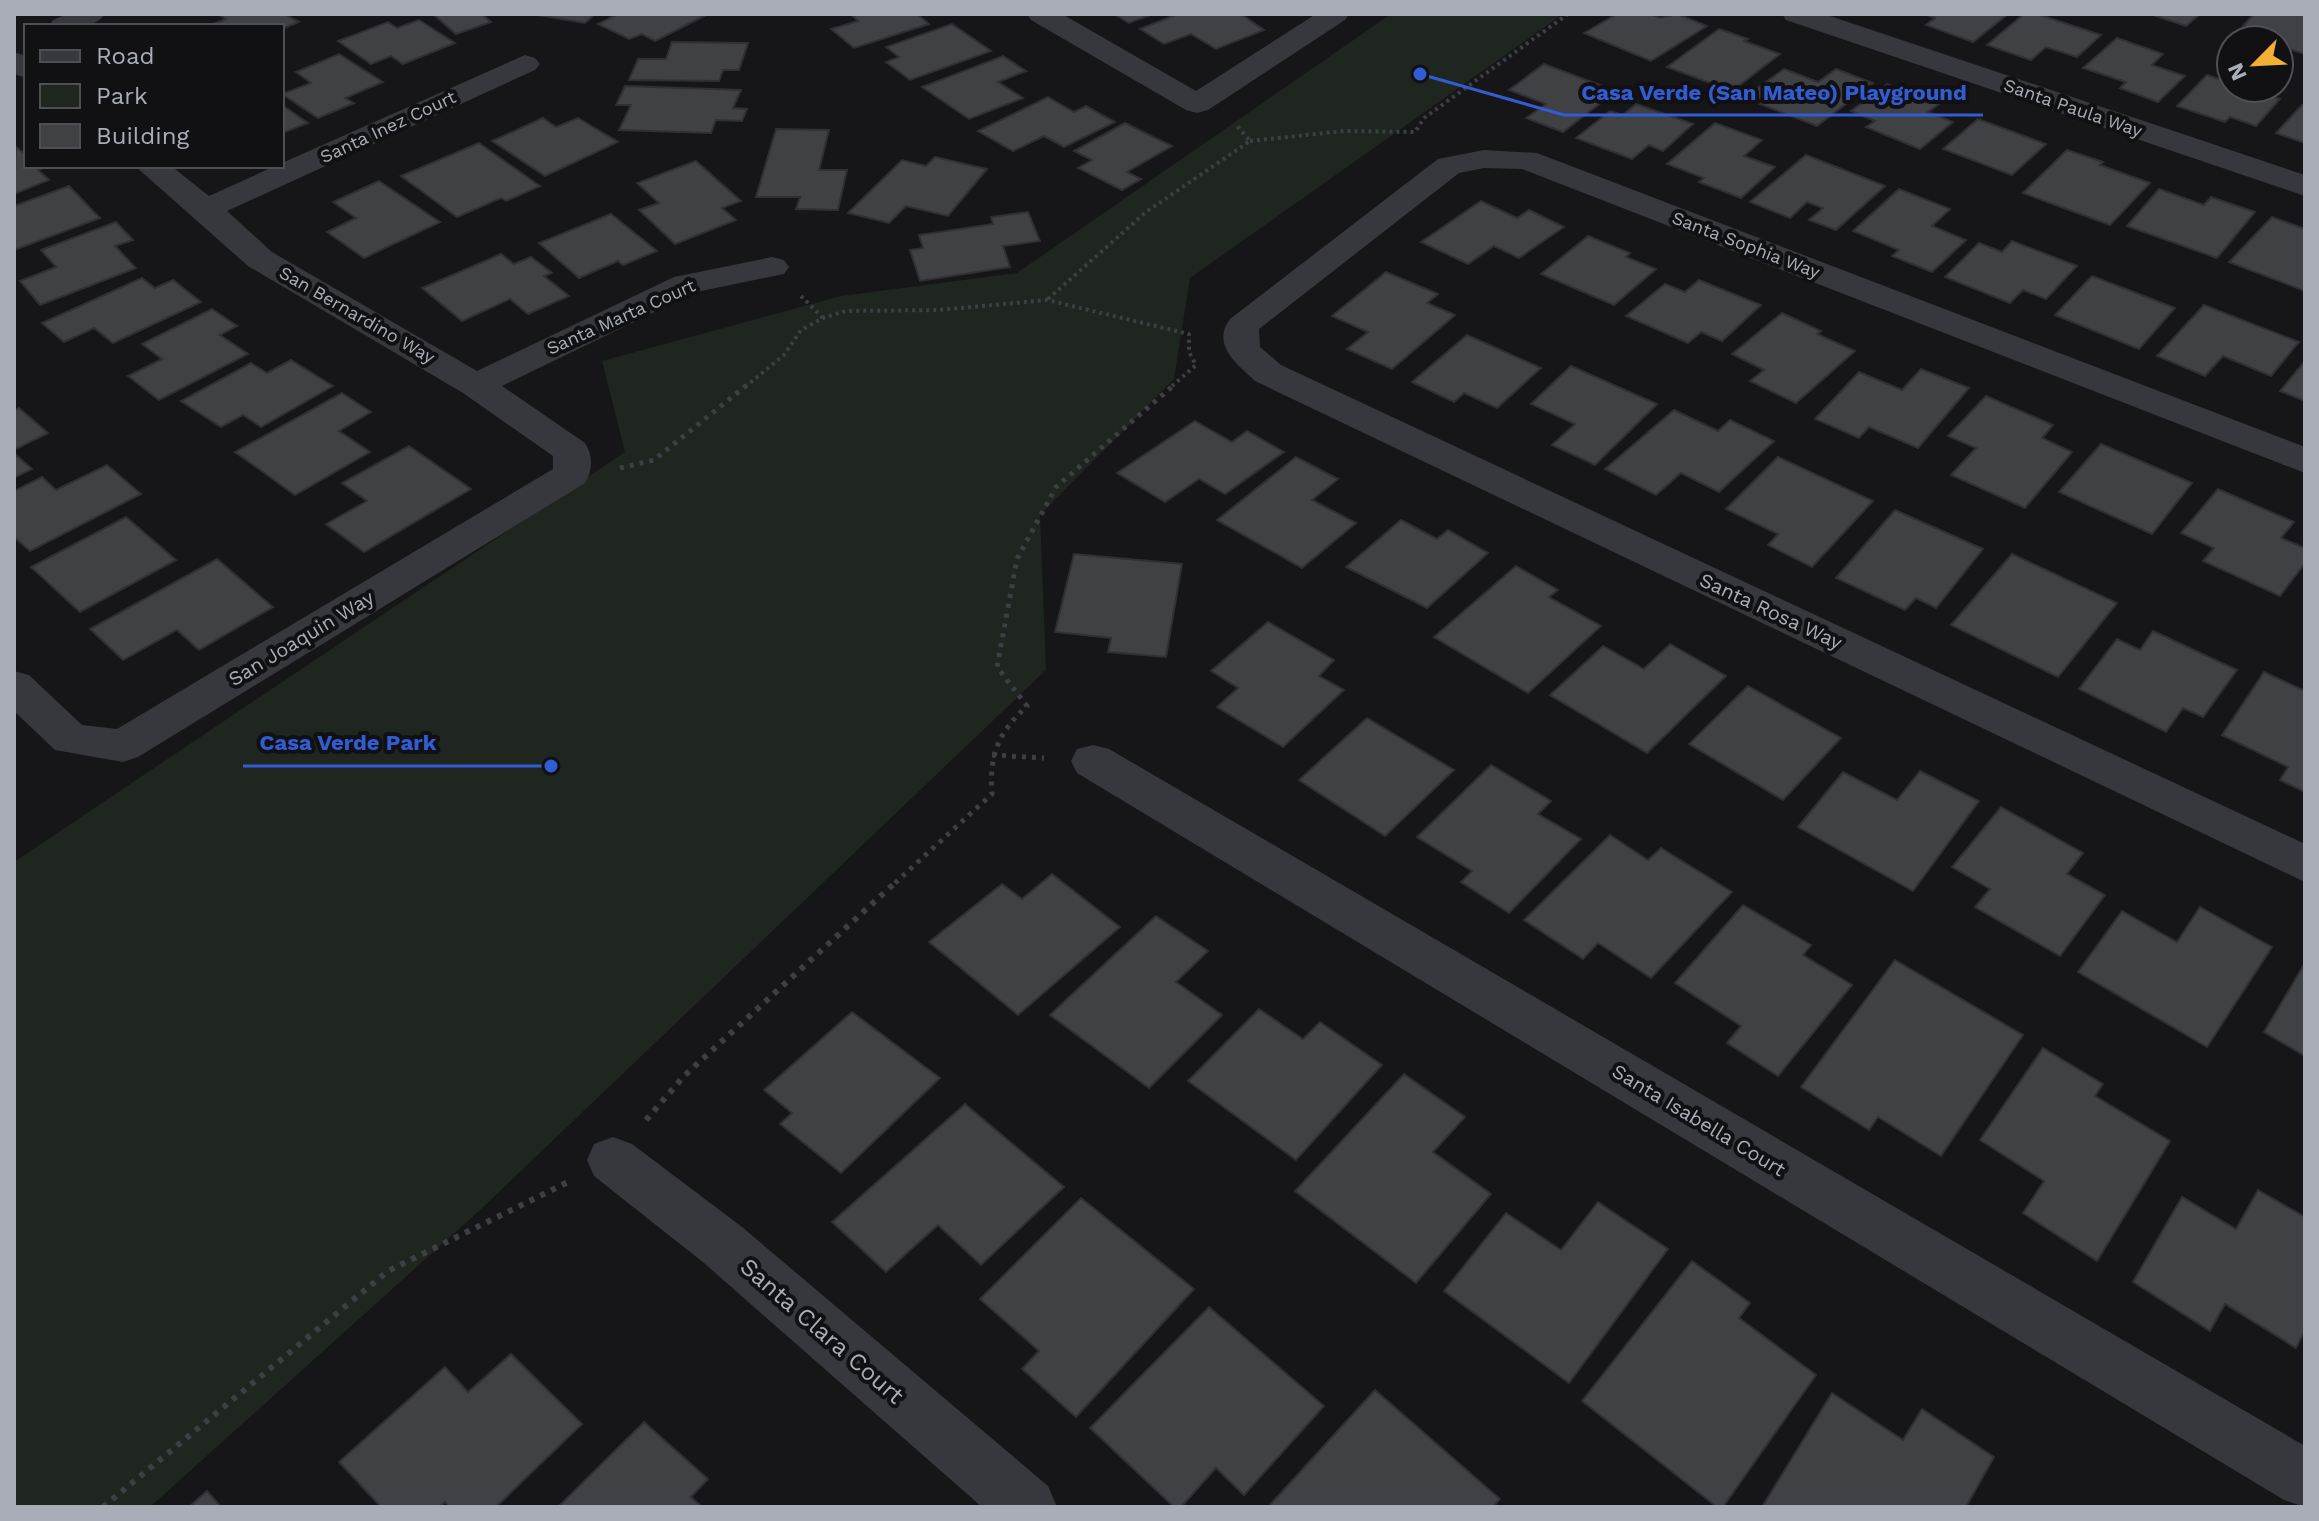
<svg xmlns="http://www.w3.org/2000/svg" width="2319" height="1521" font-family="'Work Sans',sans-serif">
<rect width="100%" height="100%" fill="#161618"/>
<path fill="#1e261f" d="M1391,14H1563L1190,278L1174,379L1040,515L1046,670L480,1210L150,1507H14V862L625,452L602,361L841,296L1017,273Z"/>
<g fill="#404145" stroke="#303034" stroke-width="2">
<path d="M218,14H284L299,22L282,29V26H208L226,19Z"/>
<path d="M433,14H486L483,15L491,22L456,34Z"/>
<path d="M531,14H595L585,23Z"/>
<path d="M618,14H708L655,41L642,34L629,39L598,24Z"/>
<path d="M851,14H917L929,24L854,48L831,29L858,21Z"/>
<path d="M1114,14H1153L1129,23Z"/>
<path d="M1178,14H1241L1264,30L1216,49L1191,34L1164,44L1140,29Z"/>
<path d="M1617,14H1649L1660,18L1677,14L1707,26L1651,61L1584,33Z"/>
<path d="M1924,14H2008L1973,42L1926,25L1935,18Z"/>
<path d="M2024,14H2037L2101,35L2077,57L2046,47L2031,60L1987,45Z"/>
<path d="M2150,14H2200L2186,26Z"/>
<path d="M2254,14H2305V54L2279,46V40H2259L2266,32L2243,26Z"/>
<path d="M419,20L455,43L403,64L391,56L371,64L338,41L388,22L397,28Z"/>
<path d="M952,24L991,51L910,80L886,62L899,57L886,47Z"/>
<path d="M1719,29L1748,39L1744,41L1780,54L1732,91L1667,67Z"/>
<path d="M2117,38L2163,54L2152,65L2185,76L2158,102L2120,88L2126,82L2083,68Z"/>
<path d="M672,42L748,43L739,70H723L719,81L629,80L638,59H666Z"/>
<path d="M339,54L383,82L345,98L354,103L318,118L282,94L311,83L296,72Z"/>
<path d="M1003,56L1026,71L998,82L1023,98L969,119L922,87Z"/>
<path d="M1544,64L1616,91L1563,132L1526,118L1546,104L1509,90Z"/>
<path d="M1784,69L1818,82L1836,69L1873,83L1817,126L1760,104L1764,100L1749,94Z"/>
<path d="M2207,75L2231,83V88H2246L2280,99L2256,126L2230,117L2225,122L2177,106Z"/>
<path d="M1887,84L1939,104L1928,112L1953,122L1920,149L1866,127L1875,121L1851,111Z"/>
<path d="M625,86L741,90L733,108L747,109L742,121L716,120L711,133L619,130L631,105H616Z"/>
<path d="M1048,97L1074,112L1086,106L1115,122L1064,147L1044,136L1013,151L978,131Z"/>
<path d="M1636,104L1693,124L1663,151L1649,145L1632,159L1576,138L1610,111L1623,115Z"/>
<path d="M282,105L308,123L282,133Z"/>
<path d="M2302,105L2305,106V143L2276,133Z"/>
<path d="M543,118L556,127L578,118L618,142L545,176L492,141Z"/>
<path d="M1978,119L2046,144L2012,175L1943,149Z"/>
<path d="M1125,123L1172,146L1127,172L1141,179L1122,190L1078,168L1092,160L1074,151Z"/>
<path d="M1715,123L1762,140L1744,156L1775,167L1741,198L1699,182L1704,178L1667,164Z"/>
<path d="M776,129L829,130L819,170H847L838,210L796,209L800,197H756Z"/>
<path d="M479,143L540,186L506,201L501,198L457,217L401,176Z"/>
<path d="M16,147L26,155V166H40L43,168L38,170L49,180L14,194Z"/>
<path d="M2067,150L2103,162L2100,165L2150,183L2110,225L2023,193Z"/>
<path d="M1806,155L1857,175L1885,186L1836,230L1809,220L1823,208L1807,202L1790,218L1750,202Z"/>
<path d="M935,157L987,169L948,216L906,206L889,223L848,213L902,160L926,166Z"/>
<path d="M696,161L741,201L722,208L736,220L675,244L639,210L659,203L637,183Z"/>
<path d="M379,181L440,222L364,258L327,232L356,218L333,202Z"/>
<path d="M69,186L100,218L14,250V206Z"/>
<path d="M1899,189L1950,209L1932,226L1966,240L1932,272L1892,256L1899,250L1853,231Z"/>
<path d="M2159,189L2204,205L2211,197L2255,212L2217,258L2127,226Z"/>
<path d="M1481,201L1517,218L1529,210L1564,227L1519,258L1494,246L1468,264L1421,242Z"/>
<path d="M1028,212L1040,241L1003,246L1010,267L920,281L910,250L923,248L919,235L993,224L991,217Z"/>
<path d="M611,214L657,251L623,265L618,261L579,278L539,243Z"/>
<path d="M2272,217L2305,229V291L2229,262Z"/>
<path d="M116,222L133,240L115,246L136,268L40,305L20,281L56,267L41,250Z"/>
<path d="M1588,236L1630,253L1626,257L1656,269L1614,305L1541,274Z"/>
<path d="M2012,241L2077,266L2046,299L2023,290L2010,303L1945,277L1979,243L2002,252Z"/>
<path d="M501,254L514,264L531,257L552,273L544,276L569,296L528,314L510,299L462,321L422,288Z"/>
<path d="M1386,272L1438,294L1427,303L1455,315L1392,369L1347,349L1368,332L1332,316Z"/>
<path d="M2092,276L2175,308L2139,349L2055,315Z"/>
<path d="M142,278L155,288L173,280L201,302L113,343L94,328L64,342L42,323Z"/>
<path d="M1699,280L1761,305L1722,341L1701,332L1688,343L1626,316L1665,284L1685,292Z"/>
<path d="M2204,305L2299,342L2271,376L2223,356L2205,376L2157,356Z"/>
<path d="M212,309L237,326L220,335L248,354L159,400L128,376L162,359L142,344Z"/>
<path d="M1782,313L1821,331L1817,334L1855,351L1796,403L1750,381L1764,370L1732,354Z"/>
<path d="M1467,335L1541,368L1497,408L1464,393L1454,402L1412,382Z"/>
<path d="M291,360L333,386L261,427L243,415L221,427L181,401L251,363L267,373Z"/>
<path d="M2305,361V401L2280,391Z"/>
<path d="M1571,366L1657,404L1595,465L1552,445L1575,424L1531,404Z"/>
<path d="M1921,369L1969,388L1918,448L1869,427L1859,438L1815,419L1859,372L1902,390Z"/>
<path d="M342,393L371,412L339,431L370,452L295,495L235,452Z"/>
<path d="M1986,396L2053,425L2042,438L2072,452L2025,508L1951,475L1976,448L1948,436Z"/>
<path d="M19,408L48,433L14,450V411Z"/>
<path d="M1674,410L1718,431L1730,420L1774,441L1719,492L1681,473L1656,495L1605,469Z"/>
<path d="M1195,421L1232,442L1247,431L1284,452L1225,494L1199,479L1165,502L1117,473Z"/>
<path d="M2101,444L2192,483L2152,534L2059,492Z"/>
<path d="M409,446L471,489L364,552L326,524L367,501L342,483Z"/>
<path d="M14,453L32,469L14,478Z"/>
<path d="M1296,457L1338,479L1312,500L1356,523L1302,568L1217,520Z"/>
<path d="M1778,457L1873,501L1812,567L1768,545L1778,534L1726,509Z"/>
<path d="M107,465L141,494L30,551L14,537V491L42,477L56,490Z"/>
<path d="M2218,489L2294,522L2281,538L2305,548V563L2280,596L2203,561L2214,548L2181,533Z"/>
<path d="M1895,510L1983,549L1936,608L1916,598L1905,610L1836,578Z"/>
<path d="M126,517L176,560L80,612L31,567Z"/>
<path d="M1401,520L1437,539L1448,530L1488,553L1427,608L1346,567Z"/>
<path d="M1074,554L1182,564L1166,657L1108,652L1111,638L1055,632Z"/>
<path d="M2012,554L2117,603L2058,677L1951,625Z"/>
<path d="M217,559L273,607L199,650L177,630L123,660L90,629Z"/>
<path d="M1516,566L1558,590L1549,597L1601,626L1528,693L1434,637Z"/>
<path d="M1268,622L1334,660L1319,676L1344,690L1283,747L1217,707L1238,688L1211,671Z"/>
<path d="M2153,631L2237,670L2203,717L2183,708L2166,732L2079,689L2117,639L2140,650Z"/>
<path d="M1670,644L1726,676L1647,753L1550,695L1603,646L1644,669Z"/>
<path d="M2264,672L2305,691V792L2280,780L2288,767L2222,735Z"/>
<path d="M1748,686L1841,738L1783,800L1689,744Z"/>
<path d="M1367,718L1454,770L1385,836L1299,780Z"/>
<path d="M1491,765L1551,801L1538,814L1581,839L1509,913L1461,882L1472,871L1417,837Z"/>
<path d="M1920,771L1979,801L1913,891L1798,827L1843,772L1897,800Z"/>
<path d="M2001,807L2083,853L2067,874L2105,895L2060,956L1975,907L1990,889L1952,867Z"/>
<path d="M1610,835L1648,860L1661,848L1732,892L1651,978L1598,943L1583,959L1524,920Z"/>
<path d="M1052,874L1120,927L1018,1015L929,942L1002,884L1022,899Z"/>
<path d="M1743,905L1811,945L1803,955L1852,985L1778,1076L1727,1043L1741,1026L1675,983Z"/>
<path d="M2200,907L2272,947L2207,1047L2078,972L2122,911L2177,942Z"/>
<path d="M1156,916L1208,951L1176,982L1222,1015L1149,1088L1050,1015Z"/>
<path d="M1895,960L2023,1035L1941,1156L1878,1117L1869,1130L1801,1087Z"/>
<path d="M2305,963V1056L2264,1032Z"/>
<path d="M1259,1009L1303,1039L1320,1022L1382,1065L1296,1160L1188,1081Z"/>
<path d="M852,1012L940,1078L841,1173L780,1124L792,1113L764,1090Z"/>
<path d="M2043,1048L2103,1084L2095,1096L2170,1141L2097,1261L2023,1213L2044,1181L1980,1140Z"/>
<path d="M1404,1074L1465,1117L1433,1152L1491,1194L1416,1283L1295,1191Z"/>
<path d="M965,1104L1064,1187L981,1265L938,1225L886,1272L832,1222Z"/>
<path d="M2258,1190L2305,1217V1330L2296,1348L2225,1304L2210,1331L2133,1282L2182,1197L2236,1229Z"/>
<path d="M1081,1198L1194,1289L1076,1417L1022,1369L1039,1351L980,1299Z"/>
<path d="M1598,1202L1668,1249L1569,1383L1444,1291L1506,1213L1561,1250Z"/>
<path d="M1692,1261L1750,1303L1739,1318L1816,1375L1723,1507H1717L1582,1401Z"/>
<path d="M1209,1307L1324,1406L1244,1495L1216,1468L1181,1507H1174L1090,1428Z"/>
<path d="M511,1354L582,1424L496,1507H449L445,1502L439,1507H381L339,1462L445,1367L468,1392Z"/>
<path d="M1375,1390L1500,1499L1493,1507H1268Z"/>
<path d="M1832,1393L1903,1440L1922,1409L1994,1457L1966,1507H1762Z"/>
<path d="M644,1422L708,1479L691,1497L702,1507H558Z"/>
<path d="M207,1491L221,1507H189Z"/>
</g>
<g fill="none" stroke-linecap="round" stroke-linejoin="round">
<g stroke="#3d3f44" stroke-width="4" stroke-dasharray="3 4" stroke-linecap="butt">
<path d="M1250,141L1344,131L1415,132L1424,118L1568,14"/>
<path d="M801,296L823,318"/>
<path d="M1048,299L1146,212L1250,141L1237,126"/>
<path d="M745,387L784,355L801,330L823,318L846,311L939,310L1047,300L1189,334V352L1196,365L1171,387"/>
</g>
<g stroke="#3d3f44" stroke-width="5" stroke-dasharray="4 6" stroke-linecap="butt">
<path d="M620,468L654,460L747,385"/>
<path d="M992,755L1044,758"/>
<path d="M895,883L992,794C989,755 998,733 1027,706L997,667L1017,559L1056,487L1174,385"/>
</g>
<g stroke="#3d3f44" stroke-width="6" stroke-dasharray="5 7" stroke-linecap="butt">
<path d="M646,1120L684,1076L897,881"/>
<path d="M103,1507L388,1271L568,1182"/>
</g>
<g fill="#37383d" fill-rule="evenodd">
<path d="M67,14H105C93,31 67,26 49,26L53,20Z"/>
<path d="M1027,14H1062L1196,91L1316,14H1349L1345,20L1208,110L1197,113L1186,110L1031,20Z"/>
<path d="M1782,14H1824L2305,175V196L1786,20Z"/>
<path d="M14,52L26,56V78L14,74Z"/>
<path d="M525,55L535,58L540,64L535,70L227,211L272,252L477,371L674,277L772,257L784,260L789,267L784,274L696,292L502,386L585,443C593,455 593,470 585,483L138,757L123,762L55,750L14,711V671L29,675L82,725L117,729L553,469V456L463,393L248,266L135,166H171L209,196L275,166H282V163Z"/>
<path d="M1484,150L1537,153L2305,447V473L1522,169L1484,168L1459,173L1259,329L1260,347L1281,365L2305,844V882L1255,381C1237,364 1211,345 1230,319L1438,159Z"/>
<path d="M1093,745L1109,749L2305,1446V1507L2284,1500L1077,773L1071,761L1077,749Z"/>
<path d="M613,1137L632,1144L742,1227L1048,1486L1057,1507H982L704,1263L594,1176L587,1160L594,1144Z"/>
</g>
</g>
<g text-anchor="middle" stroke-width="8" stroke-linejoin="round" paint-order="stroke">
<g font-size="18" fill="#a8adb8" stroke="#111113">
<text transform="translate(2073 108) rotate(19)" y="6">Santa Paula Way</text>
<text transform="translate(388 127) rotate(-25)" y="6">Santa Inez Court</text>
<text transform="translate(1746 245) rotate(21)" y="6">Santa Sophia Way</text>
<text transform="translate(357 315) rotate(30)" y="6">San Bernardino Way</text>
<text transform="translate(621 317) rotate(-24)" y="6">Santa Marta Court</text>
</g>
<g font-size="20" fill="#a8adb8" stroke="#111113">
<text transform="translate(1771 611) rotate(25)" y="7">Santa Rosa Way</text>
<text transform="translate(301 638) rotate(-31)" y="7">San Joaquin Way</text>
<text transform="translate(1699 1120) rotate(31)" y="7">Santa Isabella Court</text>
</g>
<g font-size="24" fill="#a8adb8" stroke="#111113">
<text transform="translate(822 1331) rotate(41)" y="8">Santa Clara Court</text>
</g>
</g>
<path fill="none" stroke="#325cd3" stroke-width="3" d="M1420 74L1564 115H1983M551 766L452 766H243"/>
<g fill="#325cd3" stroke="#111113" stroke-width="3">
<circle cx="1420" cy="74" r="8"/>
<circle cx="551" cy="766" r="8"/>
</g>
<g font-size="22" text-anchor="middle" font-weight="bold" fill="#325cd3" stroke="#111113" stroke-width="8" stroke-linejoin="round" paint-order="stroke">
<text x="1774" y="100">Casa Verde (San Mateo) Playground</text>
<text x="348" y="750">Casa Verde Park</text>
</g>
<rect width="2319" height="1521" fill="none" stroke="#a8adb8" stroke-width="32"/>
<rect x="24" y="24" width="260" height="144" fill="#111113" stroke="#4d4f55" stroke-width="2"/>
<rect x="40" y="50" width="40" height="12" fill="#37383d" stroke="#4d4f55" stroke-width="2"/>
<text x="96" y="64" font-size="24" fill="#a8adb8">Road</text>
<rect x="40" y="84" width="40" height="24" fill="#1e261f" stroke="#4d4f55" stroke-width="2"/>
<text x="96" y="104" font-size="24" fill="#a8adb8">Park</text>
<rect x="40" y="124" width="40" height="24" fill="#404145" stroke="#4d4f55" stroke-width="2"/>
<text x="96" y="144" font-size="24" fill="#a8adb8">Building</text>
<g transform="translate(2255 64) rotate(246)"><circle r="38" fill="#111113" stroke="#4d4f55" stroke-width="2"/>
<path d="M0-6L14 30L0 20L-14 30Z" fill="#f2b134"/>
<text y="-12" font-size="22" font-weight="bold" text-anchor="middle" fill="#a8adb8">N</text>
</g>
</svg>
